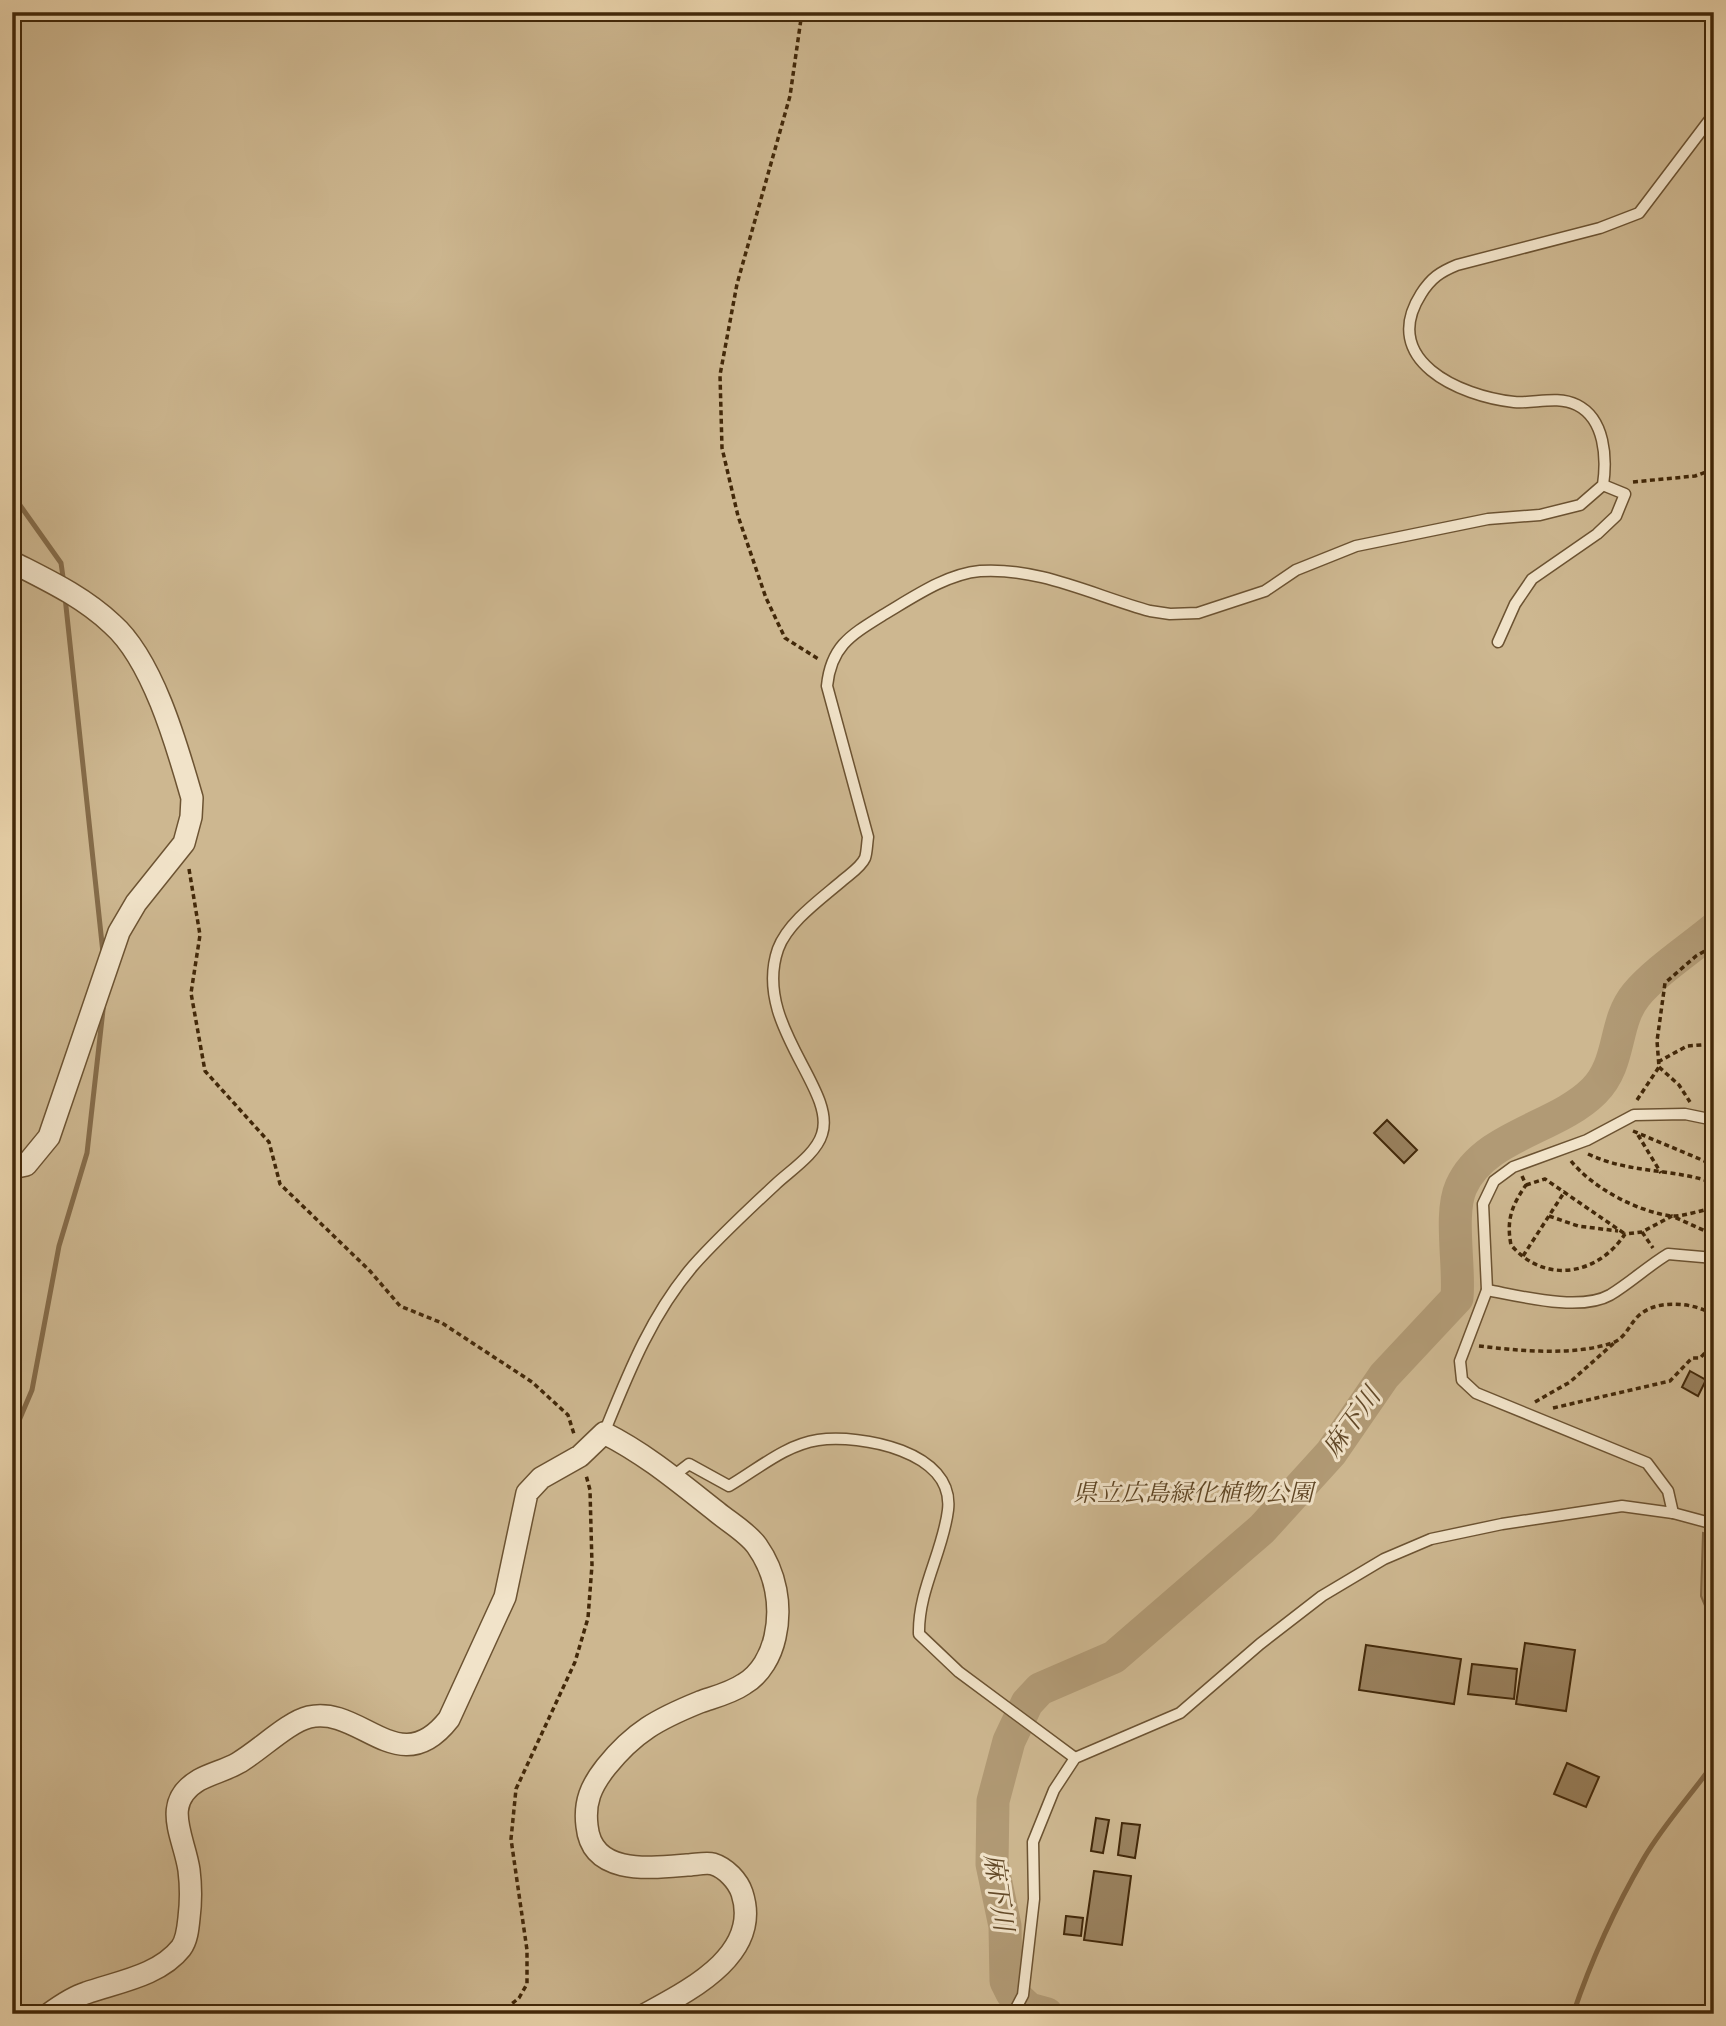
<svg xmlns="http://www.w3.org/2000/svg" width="1726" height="2026" font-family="Vollkorn,'Noto Serif JP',serif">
<rect width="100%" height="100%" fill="#ead4ac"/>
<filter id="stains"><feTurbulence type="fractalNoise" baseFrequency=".00286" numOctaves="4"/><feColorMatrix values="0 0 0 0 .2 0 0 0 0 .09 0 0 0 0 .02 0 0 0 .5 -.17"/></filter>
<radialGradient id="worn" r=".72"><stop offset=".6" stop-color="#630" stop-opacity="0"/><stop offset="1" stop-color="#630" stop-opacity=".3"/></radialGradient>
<rect fill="#cdb790" stroke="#88704c" stroke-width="2" x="12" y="12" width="1702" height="2002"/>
<path fill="#b19a75" stroke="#856c4a" stroke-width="2" d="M1703,1533L1714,1536V1627L1701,1596Z"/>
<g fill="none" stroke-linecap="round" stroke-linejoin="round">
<g stroke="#856c4a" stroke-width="5">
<path d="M12,494L61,563L64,584"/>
<path d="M65,597L103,953"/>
<path d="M12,1437L32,1390L59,1246L87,1153L104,1001"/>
<path d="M1573,2014C1591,1961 1616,1906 1644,1858C1664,1824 1691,1795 1714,1763"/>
</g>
<path stroke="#b19a75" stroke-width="33" d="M1047,2014L1029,2009L1012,1993L1006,1981L1005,1926L992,1864L993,1801L1009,1741L1027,1703L1040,1689L1114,1657L1262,1529L1331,1453L1384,1376L1457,1298C1460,1266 1449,1214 1461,1187C1484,1135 1556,1129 1594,1091C1622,1063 1613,1023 1636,995C1655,972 1690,949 1714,929"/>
</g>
<g fill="#99815e" stroke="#422809" stroke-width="2">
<path d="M1387,1120L1417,1150L1404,1163L1374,1133Z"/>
<path d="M1690,1371L1706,1380L1698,1396L1682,1387Z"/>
<path d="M1525,1643L1575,1650L1566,1711L1516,1704Z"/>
<path d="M1366,1645L1461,1659L1454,1704L1359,1690Z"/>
<path d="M1472,1664L1517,1669L1514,1699L1468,1694Z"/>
<path d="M1567,1763L1599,1777L1586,1807L1554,1794Z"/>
<path d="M1096,1818L1109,1820L1103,1853L1091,1851Z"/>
<path d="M1122,1823L1140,1825L1135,1858L1118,1855Z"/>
<path d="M1094,1871L1131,1876L1122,1945L1084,1940Z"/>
<path d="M1066,1916L1083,1918L1081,1936L1064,1934Z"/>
</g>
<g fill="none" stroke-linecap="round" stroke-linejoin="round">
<defs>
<g id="lane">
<path d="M1498,642L1515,604L1532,579L1597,534L1616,516L1625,494L1603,485"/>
<path d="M1487,1290C1520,1296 1580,1312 1610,1295C1630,1283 1648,1266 1668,1254L1714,1258"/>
<path d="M604,1433C628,1374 651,1315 693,1266C718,1238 748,1210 776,1184C791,1170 816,1154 822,1134C837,1089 752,1024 778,949C788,922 821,899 843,880C850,874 861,867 865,858C867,852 867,843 868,837L827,686C831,646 851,635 883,615C912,598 946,574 980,571C1039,567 1095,596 1150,611L1170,614L1198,613L1265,591L1296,570L1356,546L1488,519L1540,515L1580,505L1603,485C1607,458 1605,419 1577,405C1557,395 1534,404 1514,402C1459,396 1379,360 1421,294C1431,278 1440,272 1457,265L1600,228L1639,213L1714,114"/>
<path d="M672,1477L689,1464L729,1486C758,1469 785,1445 818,1440C860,1434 955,1451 948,1510C943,1552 918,1590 919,1634L959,1672L1075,1758"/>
<path d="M1673,1513L1668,1491L1647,1463L1476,1393L1462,1380L1460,1361L1487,1290L1483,1204L1494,1181L1513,1167L1587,1140L1634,1115L1685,1114L1714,1120"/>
<path d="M1013,2014L1023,1995L1034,1899L1033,1842L1054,1790L1075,1758L1180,1713L1260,1644L1322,1596L1384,1559L1431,1539L1502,1524L1622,1506L1673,1513L1714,1524"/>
</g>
<g id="street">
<path d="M12,562C47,580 82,596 112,624C153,660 177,746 192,798L191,817L184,843L136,903L119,932L49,1137L26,1165L12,1168"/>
<path d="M49,2014C60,2006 73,1997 86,1993C117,1982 159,1976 181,1948C187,1940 188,1928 189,1918C191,1902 191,1886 189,1870C184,1836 160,1803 199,1780C212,1773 226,1770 238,1763C259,1751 288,1722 309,1717C361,1705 399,1783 449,1719L505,1597L527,1493L541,1478L580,1456L604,1433C646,1454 680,1483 717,1512C729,1522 748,1533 757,1546C776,1573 782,1606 775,1637C771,1655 761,1674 744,1684C731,1693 714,1697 700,1702C658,1719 634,1732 606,1767C591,1786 584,1802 587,1826C592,1876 651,1868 687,1865C694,1865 706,1862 713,1864C726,1868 738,1881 742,1893C762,1954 690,1990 646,2014"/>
</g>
</defs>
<use href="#lane" stroke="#6c5332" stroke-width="13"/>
<use href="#street" stroke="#6c5332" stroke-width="24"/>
<g stroke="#422809" stroke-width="3.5" stroke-dasharray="5 3.5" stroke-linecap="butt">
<path d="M802,12L790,96L737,284L720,375L722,448L738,516L766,598L785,638L820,660"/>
<path d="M1633,482L1695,476L1714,469"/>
<path d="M189,869L200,935L191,993L205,1071L269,1142L280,1184L370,1271L400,1306L442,1323L532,1382L568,1415L574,1434"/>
<path d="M1658,1062L1687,1046L1714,1044"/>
<path d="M1659,1067L1679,1085L1690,1102"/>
<path d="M1637,1100L1659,1067L1657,1041L1665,983L1696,956L1714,946"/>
<path d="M1633,1131L1714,1165"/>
<path d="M1638,1135L1661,1173"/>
<path d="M1588,1154C1631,1174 1672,1168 1714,1183"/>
<path d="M1571,1161C1593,1188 1636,1211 1671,1216C1683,1217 1701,1210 1714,1208"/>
<path d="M1522,1176L1526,1185C1512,1205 1506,1220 1511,1245C1545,1285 1598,1275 1625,1234L1642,1232L1672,1216L1714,1235"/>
<path d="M1526,1185L1545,1179L1625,1234"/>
<path d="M1549,1216L1578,1226L1618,1231"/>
<path d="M1642,1232L1653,1248"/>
<path d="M1523,1256L1565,1191"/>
<path d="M1479,1346C1520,1351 1573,1356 1612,1343C1627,1338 1630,1321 1642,1313C1661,1299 1695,1303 1714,1315"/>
<path d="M1535,1402L1570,1382L1614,1343"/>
<path d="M1553,1408L1670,1381L1692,1358H1700L1714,1344"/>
<path d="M499,2014L519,1998L527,1984V1950L511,1839L516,1789L575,1662L588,1618L592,1565L590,1490L586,1475"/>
</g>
<use href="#lane" stroke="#f1e3c9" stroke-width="10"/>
<use href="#street" stroke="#f1e3c9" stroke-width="21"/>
</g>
<g text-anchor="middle" stroke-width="6" stroke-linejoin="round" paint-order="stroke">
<g font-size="24" font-style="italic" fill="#5e4524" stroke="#f1e3c9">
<text x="1193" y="1501">県立広島緑化植物公園</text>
</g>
<g font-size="26" font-style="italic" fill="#634a29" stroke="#f1e3c9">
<text transform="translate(1351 1422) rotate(-54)" y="9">麻下川</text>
<text transform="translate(999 1892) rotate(82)" y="9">麻下川</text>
</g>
</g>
<rect width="1726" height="2026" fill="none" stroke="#ead4ac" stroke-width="42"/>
<rect x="14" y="14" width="1698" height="1998" fill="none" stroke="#422809" stroke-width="3.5"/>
<rect x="21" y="21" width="1684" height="1984" fill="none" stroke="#422809" stroke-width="2"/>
<rect width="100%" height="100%" filter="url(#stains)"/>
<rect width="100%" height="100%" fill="url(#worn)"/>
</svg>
